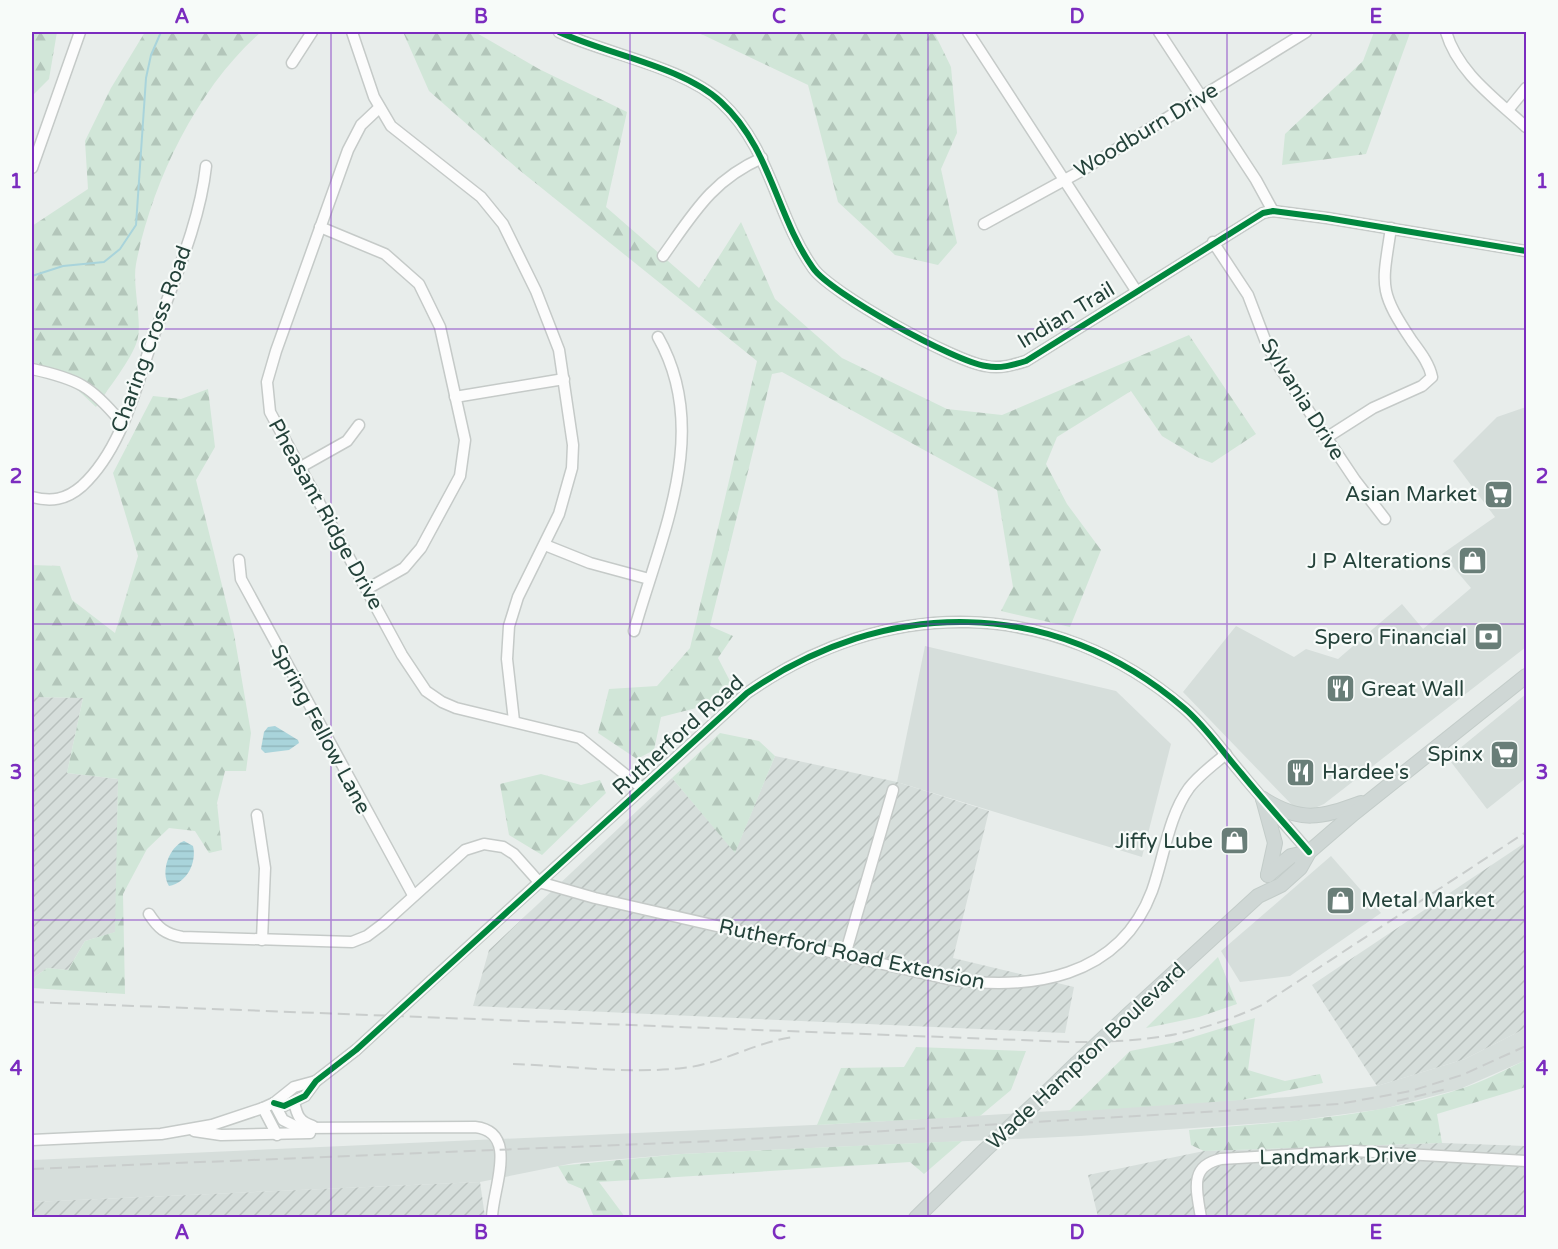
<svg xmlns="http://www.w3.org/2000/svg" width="1558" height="1249" font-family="'Varela Round',sans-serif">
<defs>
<pattern id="industrial-furrows" width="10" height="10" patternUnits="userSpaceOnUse" patternTransform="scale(1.5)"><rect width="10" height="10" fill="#d6dedb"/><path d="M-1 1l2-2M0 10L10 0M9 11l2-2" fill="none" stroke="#b8c0bd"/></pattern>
<pattern id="forest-firs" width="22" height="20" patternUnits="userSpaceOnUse" patternTransform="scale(1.5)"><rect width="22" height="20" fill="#d1e6d8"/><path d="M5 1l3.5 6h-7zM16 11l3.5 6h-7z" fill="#b3c6ba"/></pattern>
<pattern id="water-rules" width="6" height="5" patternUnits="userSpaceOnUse" patternTransform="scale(1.5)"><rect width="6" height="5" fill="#a9d4db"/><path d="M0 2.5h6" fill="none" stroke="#91b7bd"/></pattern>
</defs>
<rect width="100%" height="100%" fill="#e8edeb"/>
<g fill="#d6dedb">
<path d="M1526,407V647L1324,804L1310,810L1293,806L1183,692L1236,626L1294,657L1306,649L1338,659L1402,604L1423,629L1471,588L1442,554L1495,517L1453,461L1497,417Z"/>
<path d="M925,646L1116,691L1171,744L1142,857L897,782Z"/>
<path d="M1526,694V778L1487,809L1448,758Z"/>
<path d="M1331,856L1381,913L1290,976L1240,982L1221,951Z"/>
<path d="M1526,1028V1060L1460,1089L1383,1109L1293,1121L1080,1136L681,1154L574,1163L480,1182L32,1202V1160L836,1124L1289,1097L1377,1086L1465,1059Z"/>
</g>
<g fill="url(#industrial-furrows)">
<path d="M32,697L83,698L67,773L118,779L116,932L85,941L68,970L47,968L32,979Z"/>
<path d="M775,756L897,782L989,811L953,958L1074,987L1065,1033L473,1006L489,950L672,778L735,852Z"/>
<path d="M1526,842V1028L1465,1059L1377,1086L1312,985Z"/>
<path d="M1442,1143L1526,1146V1217H1098L1088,1175L1204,1151Z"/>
<path d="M480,1182L485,1217H32V1202Z"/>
</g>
<g fill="url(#forest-firs)">
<path d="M32,32H57L49,79L32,96Z"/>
<path d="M145,32H261C197,88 152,182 136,264C132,286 143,323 137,341C132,359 107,390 96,407L67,380L32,369V226L88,189L85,141L111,88Z"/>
<path d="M403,32H475L539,69L627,112L606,207L699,288L741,222L775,299L842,358L947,409L1002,415L1189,335L1256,434L1212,463L1197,457L1162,436L1131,391L1057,437L1046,464L1067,504L1101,550L1070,627L1001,611L1013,587L997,490L782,372L772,374L710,626L733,636L718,658L731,683L708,705L661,717L654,750L637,759L598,733L609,689L657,686L690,648L757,361L518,169L429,91Z"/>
<path d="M697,32H934L951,67L957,133L941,169L957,243L938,265L895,255L838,202L808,85Z"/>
<path d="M1374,32L1410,33L1366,154L1282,165L1285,134L1363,61Z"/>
<path d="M208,389L215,447L196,480L234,634L251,733L246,771H225L217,803L222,850L209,853L195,831L169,828L147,849L123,894L125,994L32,988V979L47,968L68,970L85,941L115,932L118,779L67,773L83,698L32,697V565L60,566L72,600L115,633L138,556L113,473L153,396L181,399Z"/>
<path d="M720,733L759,741L775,756L735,853L672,778Z"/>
<path d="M541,774L581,785L600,780L606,793L542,855L509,835L500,784Z"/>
<path d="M1218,957L1237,1004L1199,1017L1146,1028Z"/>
<path d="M1255,1018L1248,1070L1285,1081L1320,1074L1323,1083L1242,1100L1068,1112L1130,1051L1177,1042Z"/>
<path d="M916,1047L1026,1051L1011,1090L980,1116L817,1125L841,1068L904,1067Z"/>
<path d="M1526,1060V1087L1437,1114L1442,1143L1204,1151L1191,1145L1189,1130C1279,1122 1373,1118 1460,1089C1482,1082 1505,1070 1526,1060Z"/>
<path d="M962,1141L924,1174L910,1162L599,1182L625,1217H594L582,1189L568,1183L558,1166L681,1154Z"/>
</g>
<g fill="url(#water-rules)">
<path d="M275,726L298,740L299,743L289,750L265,753L261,749L264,732L268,727Z"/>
<path d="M184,841L193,846C197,862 187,883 169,886C160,872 169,847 184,841Z"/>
</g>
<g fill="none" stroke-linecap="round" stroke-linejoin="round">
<path stroke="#a9d4db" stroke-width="2" d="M32,276L63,266L104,262L120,249L136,225L146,78L151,55L161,32"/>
<defs>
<g id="minor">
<path d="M352,32L374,97L391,126L481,197L503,224L536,291L559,350L573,445L572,468L559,514L518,597L509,626L507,659L514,721"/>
<path d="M559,32C606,54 684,67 721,102C771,148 776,216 813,268C830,293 955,362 986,366C1000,369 1013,365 1026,361L1263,213L1273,211L1327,218L1526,251"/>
<path d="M968,32L1137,292"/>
<path d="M1159,32L1256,180L1273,211"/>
<path d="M1446,32C1458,73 1496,99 1526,127"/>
<path d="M292,63L312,32"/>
<path d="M379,108L361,125L348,150L276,351L267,382L270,412L402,655L426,691L442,702L456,708L580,738L642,788"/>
<path d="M1508,110L1526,88"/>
<path d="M32,168L80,32"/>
<path d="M984,224L1081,171L1306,32"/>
<path d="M320,227L385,254L419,284L440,327L465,440L460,476L421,548L404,568L367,589"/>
<path d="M1213,242L1248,295L1267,345L1280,368L1355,480L1385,519"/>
<path d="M663,256C693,214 712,180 762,158"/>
<path d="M32,369C78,379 91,386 121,422"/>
<path d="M455,397L564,379"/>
<path d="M1326,438L1373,408L1422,386L1432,377C1429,363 1420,352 1412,341C1378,290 1382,287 1391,228"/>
<path d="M299,468L347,441L359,425"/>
<path d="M32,497C51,502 66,500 82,486C125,446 137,380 157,327C176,275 200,221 206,166"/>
<path d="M545,545L590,563L649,579"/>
<path d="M239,560L241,579L413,895"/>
<path d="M634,631C661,535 712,432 658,337"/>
<path d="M257,815L265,868L262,940"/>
<path d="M149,914C158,928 165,934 182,937L352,942L367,936L383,924L465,850L484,844L503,847L514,854L539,882L595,898L948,979C1030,991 1119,979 1152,891C1164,858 1168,817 1189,788C1199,775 1213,765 1226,754"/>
<path d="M845,955L893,790"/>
<path d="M431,981L747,693C886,596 1053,596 1184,708C1206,727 1222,751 1241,773C1263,800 1287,826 1309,852"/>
<path d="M294,1102C297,1115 299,1122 313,1126"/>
<path d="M274,1103L283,1120L299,1128L475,1127C520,1132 492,1190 492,1218"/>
<path d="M274,1103L284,1106L305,1096L316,1081L356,1050"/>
<path d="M263,1108L277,1135"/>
<path d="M194,1131L221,1135L310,1133"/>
<path d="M32,1140L161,1134L212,1125L263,1108L274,1103L294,1087L316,1081"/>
<path d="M1201,1218C1197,1191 1188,1166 1221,1159L1355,1151L1526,1161"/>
</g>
<g id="major">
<path d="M1263,799C1301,823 1320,818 1361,803"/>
<path d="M1263,799L1275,843L1268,875"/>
<path d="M1268,875L1291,856L1309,852"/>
<path d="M1127,1016L1258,896L1281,885L1300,868L1309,852L1353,814L1526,676"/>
<path d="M1043,1096L1075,1065"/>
<path d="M916,1218L984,1151"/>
</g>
</defs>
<use href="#minor" stroke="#c5cac8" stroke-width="13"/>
<use href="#major" stroke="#c3ccc9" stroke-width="16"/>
<use href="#minor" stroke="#fcfcfc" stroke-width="10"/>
<use href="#major" stroke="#cfd7d5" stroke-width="14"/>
<g stroke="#c9cdcc" stroke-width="2" stroke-dasharray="12 6" stroke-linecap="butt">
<path d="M32,1002L1071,1042C1145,1042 1193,1037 1262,1005L1526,832"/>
<path d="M513,1064C568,1066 629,1074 683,1068C722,1064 755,1042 793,1037"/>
<path d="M1397,1101L1447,1089"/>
<path d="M32,1169L715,1141L1339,1104L1411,1091L1462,1075L1526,1046"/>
</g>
<defs>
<path id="minor-bridge" d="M356,1050L431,981"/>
<g id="major-bridge">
<path d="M1075,1065L1127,1016"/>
<path d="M984,1151L1043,1096"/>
</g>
</defs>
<use href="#minor-bridge" stroke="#c5cac8" stroke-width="13" stroke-linecap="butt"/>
<use href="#major-bridge" stroke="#c3ccc9" stroke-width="16" stroke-linecap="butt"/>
<use href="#minor-bridge" stroke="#fcfcfc" stroke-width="10"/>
<use href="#major-bridge" stroke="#cfd7d5" stroke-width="14"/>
<defs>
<g id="cycleway">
<path d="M559,32C606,54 684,67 721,102C771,148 776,216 813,268C830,293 955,362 986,366C1000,369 1013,365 1026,361L1263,213L1273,211L1327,218L1526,251"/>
<path d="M274,1103L284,1106L305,1096L316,1081L356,1050L747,693C886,596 1053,596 1184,708C1206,727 1222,751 1241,773C1263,800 1287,826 1309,852"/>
</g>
</defs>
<use href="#cycleway" stroke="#f7fbf9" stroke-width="10"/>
<use href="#cycleway" stroke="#00873e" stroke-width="6"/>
</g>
<path fill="none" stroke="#7b2cbf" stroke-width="1.5" stroke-opacity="0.55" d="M331,32V1218M630,32V1218M928,32V1218M1227,32V1218M32,329H1526M32,624H1526M32,920H1526"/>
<defs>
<symbol id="supermarket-square" viewBox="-11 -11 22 22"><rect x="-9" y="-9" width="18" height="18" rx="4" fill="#697e78" stroke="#f7fbf9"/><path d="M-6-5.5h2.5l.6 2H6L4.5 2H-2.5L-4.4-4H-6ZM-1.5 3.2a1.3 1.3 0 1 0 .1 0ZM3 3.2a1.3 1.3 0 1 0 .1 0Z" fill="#fff"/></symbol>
<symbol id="shop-square" viewBox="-11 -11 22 22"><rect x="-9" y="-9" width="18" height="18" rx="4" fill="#697e78" stroke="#f7fbf9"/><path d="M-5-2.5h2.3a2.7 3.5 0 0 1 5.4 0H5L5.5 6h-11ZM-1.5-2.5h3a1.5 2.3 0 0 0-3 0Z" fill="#fff"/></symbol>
<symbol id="bank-square" viewBox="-11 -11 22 22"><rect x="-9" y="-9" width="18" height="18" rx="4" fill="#697e78" stroke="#f7fbf9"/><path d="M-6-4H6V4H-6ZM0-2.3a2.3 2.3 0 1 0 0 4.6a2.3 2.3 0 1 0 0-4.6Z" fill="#fff"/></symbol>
<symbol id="restaurant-square" viewBox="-11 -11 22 22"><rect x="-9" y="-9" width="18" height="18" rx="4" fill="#697e78" stroke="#f7fbf9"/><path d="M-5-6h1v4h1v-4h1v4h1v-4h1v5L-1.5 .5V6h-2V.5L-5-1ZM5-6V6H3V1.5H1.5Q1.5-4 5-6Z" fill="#fff"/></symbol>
</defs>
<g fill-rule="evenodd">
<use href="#supermarket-square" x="1482" y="478" width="33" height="33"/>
<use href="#shop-square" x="1456" y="544" width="33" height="33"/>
<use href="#bank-square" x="1472" y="620" width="33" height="33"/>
<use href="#restaurant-square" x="1324" y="672" width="33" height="33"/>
<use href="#supermarket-square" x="1488" y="738" width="33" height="33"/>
<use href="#restaurant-square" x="1284" y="756" width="33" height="33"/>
<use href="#shop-square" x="1218" y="824" width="33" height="33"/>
<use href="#shop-square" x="1324" y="884" width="33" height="33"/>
</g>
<g text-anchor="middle" stroke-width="4.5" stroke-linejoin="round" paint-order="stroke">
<g font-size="21" fill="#24423a" stroke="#f7fbf9">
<text transform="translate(1146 130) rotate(-31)" y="7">Woodburn Drive</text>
<text transform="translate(1066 315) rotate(-31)" y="7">Indian Trail</text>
<text transform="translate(151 339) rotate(-70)" y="7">Charing Cross Road</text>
<text transform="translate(1303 399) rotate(58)" y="7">Sylvania Drive</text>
<text transform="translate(326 514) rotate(61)" y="7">Pheasant Ridge Drive</text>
<text transform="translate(321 729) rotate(62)" y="7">Spring Fellow Lane</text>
<text transform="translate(678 735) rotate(-42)" y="7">Rutherford Road</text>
<text transform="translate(852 954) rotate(12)" y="7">Rutherford Road Extension</text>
<text transform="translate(1086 1056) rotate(-43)" y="7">Wade Hampton Boulevard</text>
<text transform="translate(1338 1156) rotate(-1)" y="7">Landmark Drive</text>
</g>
<g font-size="21" fill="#24423a" stroke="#f7fbf9" text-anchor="end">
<text x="1477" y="501">Asian Market</text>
<text x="1451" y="568">J P Alterations</text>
<text x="1467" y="644">Spero Financial</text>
<text x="1361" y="696" text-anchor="start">Great Wall</text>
<text x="1483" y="761">Spinx</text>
<text x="1322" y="779" text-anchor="start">Hardee's</text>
<text x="1213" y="848">Jiffy Lube</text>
<text x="1361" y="907" text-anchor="start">Metal Market</text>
</g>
</g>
<rect width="1558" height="1249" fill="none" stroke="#f7fbf9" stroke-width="66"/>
<rect x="33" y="33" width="1492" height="1183" fill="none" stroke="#7b2cbf" stroke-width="2"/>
<g font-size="20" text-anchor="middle" font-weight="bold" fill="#7b2cbf">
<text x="182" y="23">A</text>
<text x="481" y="23">B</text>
<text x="779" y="23">C</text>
<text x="1077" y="23">D</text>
<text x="1376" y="23">E</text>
<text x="16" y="188">1</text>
<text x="1542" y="188">1</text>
<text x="16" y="483">2</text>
<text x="1542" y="483">2</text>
<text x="16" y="779">3</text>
<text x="1542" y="779">3</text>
<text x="16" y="1075">4</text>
<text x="1542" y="1075">4</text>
<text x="182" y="1239">A</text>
<text x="481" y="1239">B</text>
<text x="779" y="1239">C</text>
<text x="1077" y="1239">D</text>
<text x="1376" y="1239">E</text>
</g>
</svg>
